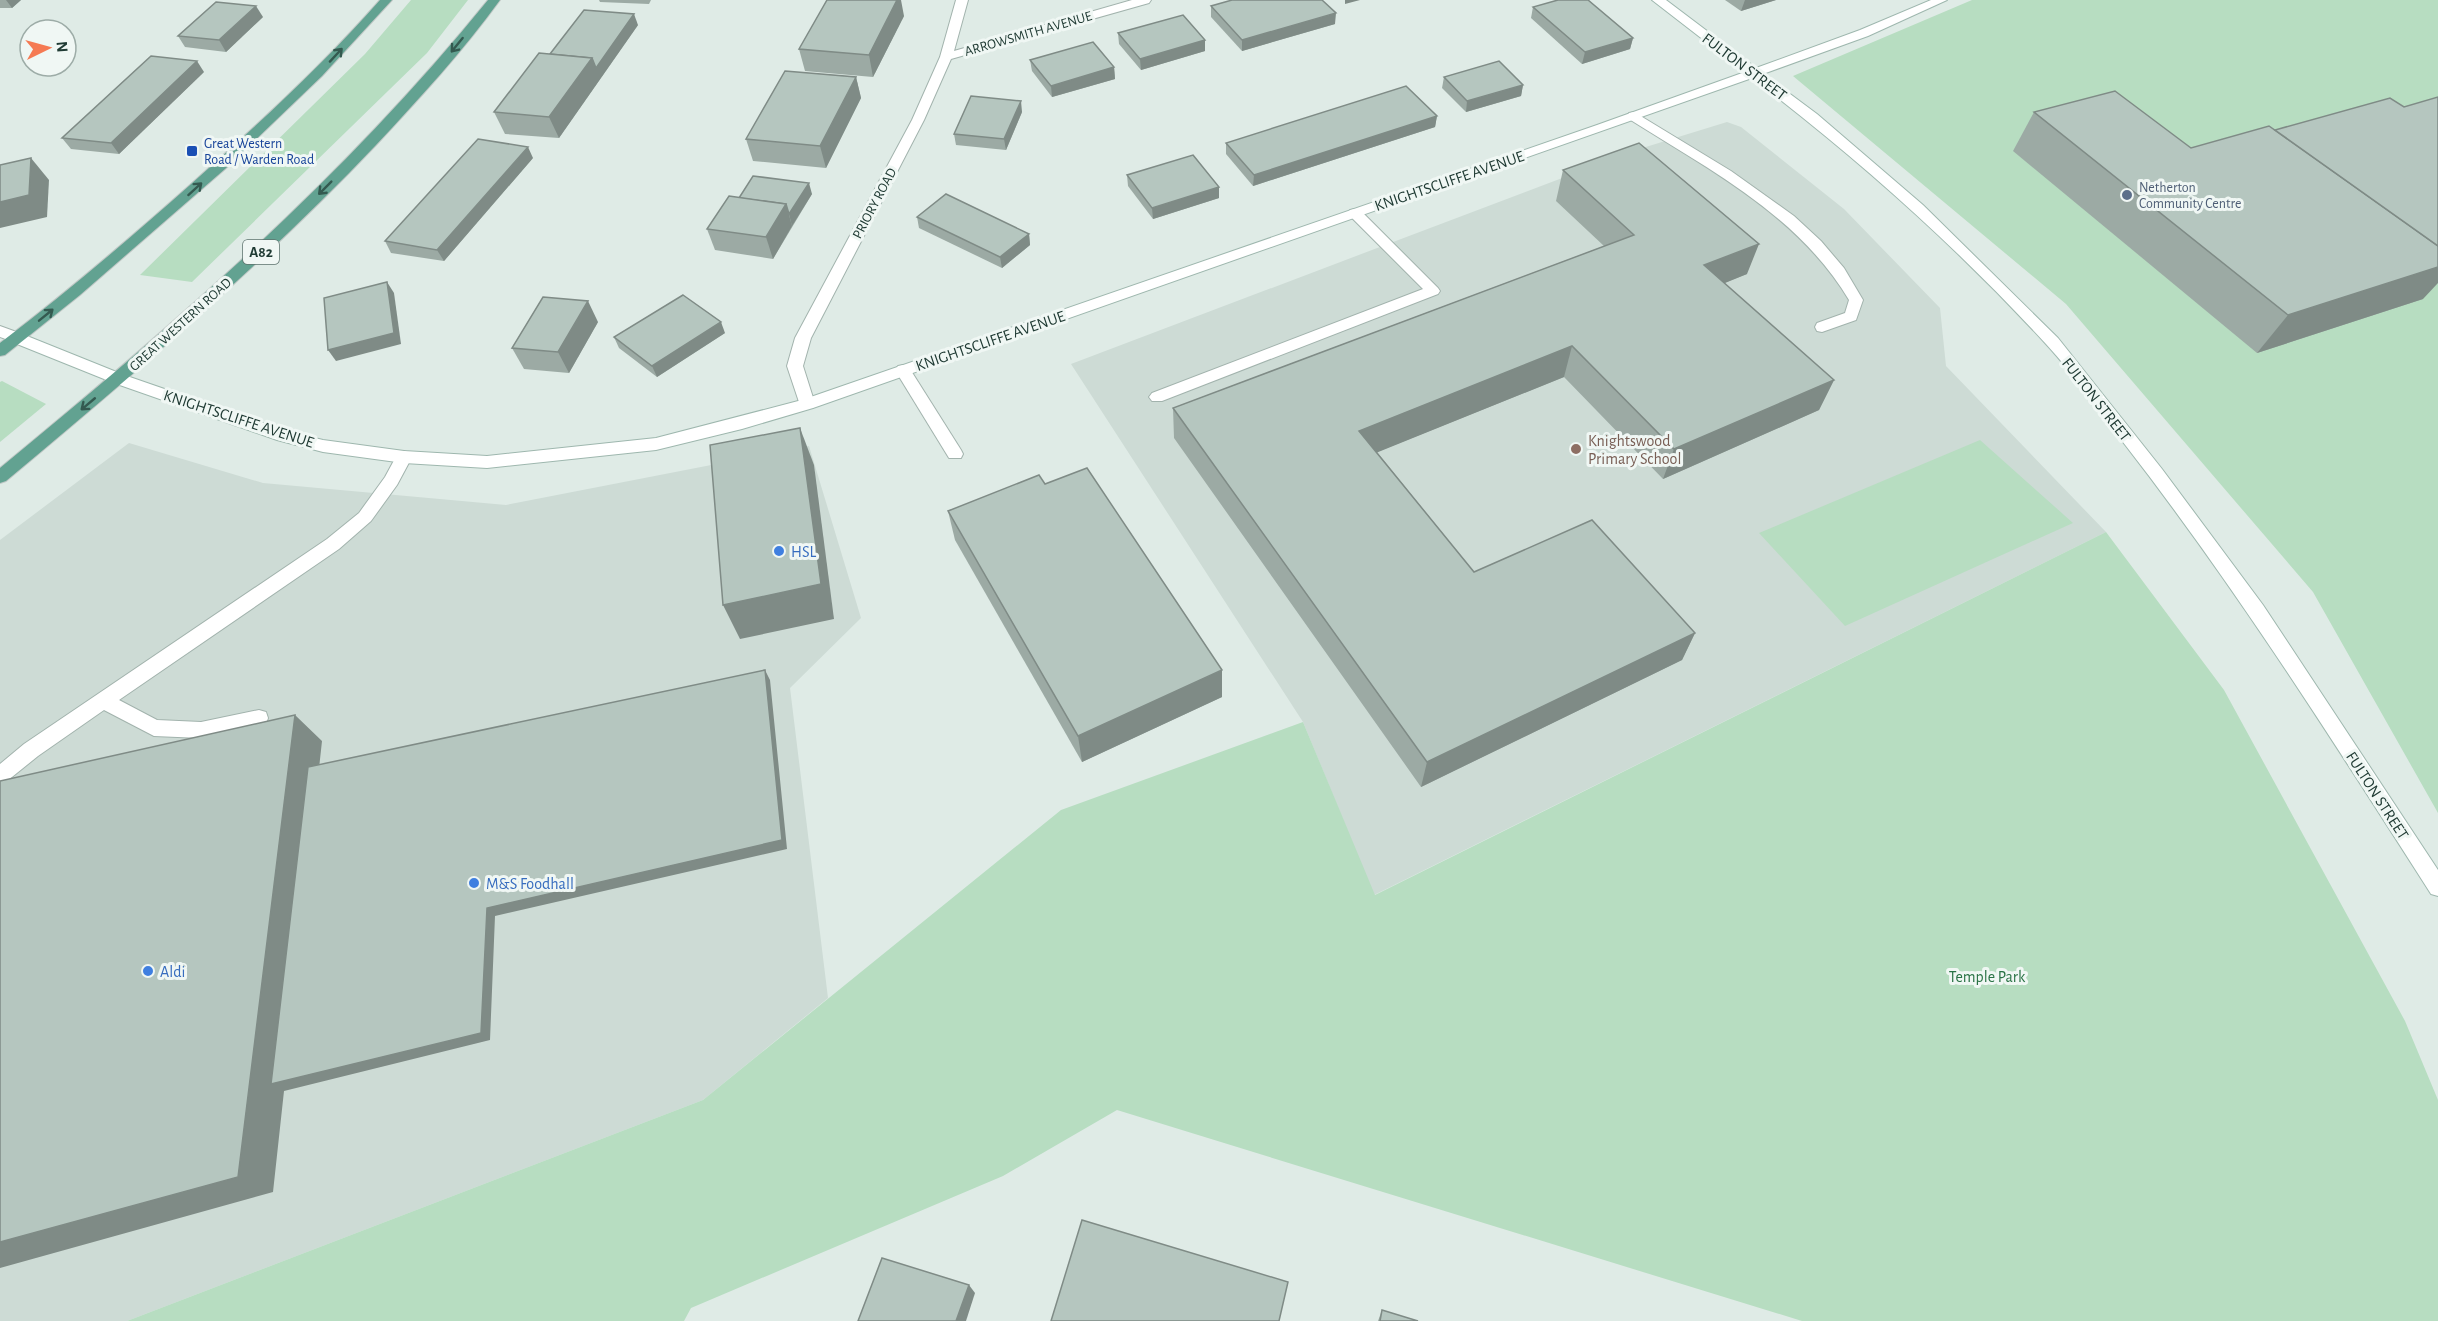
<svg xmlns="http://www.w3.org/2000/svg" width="2438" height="1321" font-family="'Alegreya Sans',sans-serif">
<rect width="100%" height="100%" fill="#dfebe6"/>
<g fill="#cddbd5">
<path d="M1727,122L1741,127L1844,209L1940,308L1946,366L2106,532L1374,895L1303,722L1071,364L1636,150Z"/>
<path d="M129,443L263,483L506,505L809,446L861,618L790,688L828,998L703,1100L127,1321H0V540Z"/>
</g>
<g fill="#b7ddc1">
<path d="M411,0H468L427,53L192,282L140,275L365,54Z"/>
<path d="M1972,0H2438V813L2313,592L2066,304L1793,76Z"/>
<path d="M2,381L46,404L0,442V382Z"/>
<path d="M1980,440L2073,523L1845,626L1759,533Z"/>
<path d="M2106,532L2224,690L2405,1021L2438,1100V1321H1802L1117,1110L1003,1176L691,1308L684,1321H127L703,1100L1061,810L1303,722L1375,895Z"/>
</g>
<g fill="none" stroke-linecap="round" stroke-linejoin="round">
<defs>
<g id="lane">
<path d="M1634,112L1731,171L1794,216L1821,241L1844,268L1863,300L1856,320L1822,332L1817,331L1815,327L1817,323L1845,313L1849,300C1799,216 1710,170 1629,119L1628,116L1629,113Z"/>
<path d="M1355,209L1360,210L1438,288L1440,291L1438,294L1162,401H1152L1149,397L1152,393L1423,289L1350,216L1348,213L1350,210Z"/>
<path d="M903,365L908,366L961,450L963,454L961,458H949L895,370L898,366Z"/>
<path d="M404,451L410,453L412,457L397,485L371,521L339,549L119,700L157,720L201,722L259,710L266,712L268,718L266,724L201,738L154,736L104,710L38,756L7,781L0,783V764L24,744L327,539L359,513L385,477L398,453Z"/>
</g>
<g id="street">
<path d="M956,0H968L954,51L1132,0H1151L1149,3L951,59L924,120L811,338L803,366L815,404L813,408H801L787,366L795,338L912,120L940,57Z"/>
<path d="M0,326L22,334L25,338L17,343L0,337Z"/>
</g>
<path id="secondary" d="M1652,0H1666L1756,68L1860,30L1931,0H1947L1868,36L1763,74L1817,114L1923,205L2058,338L2162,469L2263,605L2438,870V896L2431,894C2333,741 2237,589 2126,446C2100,412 2075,375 2046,344C1957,247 1857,158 1752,78L813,408L742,429L656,450L487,468L404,463L323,452L277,440L114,383L12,342L9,338L12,334H22L124,375L286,431L323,440L404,451L487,456L656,438L802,400L1597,125L1745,72Z"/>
<g id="primary">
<path d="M380,0H392L322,76L225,169L80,295L5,355L0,356V343C66,293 128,240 190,185C256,126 321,67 380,0Z"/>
<path d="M488,0H500C463,51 419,99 376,145C261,266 134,374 6,481L0,483V468C175,324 345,177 488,0Z"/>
</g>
</defs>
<use href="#lane" stroke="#a2b3ad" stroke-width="2"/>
<use href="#street" stroke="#a2b3ad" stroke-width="2"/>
<use href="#secondary" stroke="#9eb7ae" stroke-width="2"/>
<use href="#primary" stroke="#c1c8c6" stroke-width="2"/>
<use href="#lane" fill="#fff" fill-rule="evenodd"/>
<use href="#street" fill="#fff" fill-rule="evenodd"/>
<use href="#secondary" fill="#fff" fill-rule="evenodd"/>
<use href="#primary" fill="#62a291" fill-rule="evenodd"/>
</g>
<g fill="#9caaa4">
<path d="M0,0H21L12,8H0Z"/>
<path d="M599,0H651L649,4L600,2Z"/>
<path d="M1725,0H1776L1741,11Z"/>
<path d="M1211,6L1335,24L1242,51L1211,17Z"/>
<path d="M1533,7L1633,38L1630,49L1582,64L1531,18Z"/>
<path d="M904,16L873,77L805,71L799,49Z"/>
<path d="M263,17L226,52L185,47L178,36Z"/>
<path d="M638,25L559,138L505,134L494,112L550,54Z"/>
<path d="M1118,33L1205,40V51L1141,70L1119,44Z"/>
<path d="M1030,60L1114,67L1115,79L1052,97L1032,71Z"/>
<path d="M204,72L119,154L71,149L62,138Z"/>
<path d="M856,77L861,98L826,168L753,161L746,139Z"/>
<path d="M1444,77L1523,85L1521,96L1466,112L1442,88Z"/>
<path d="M1022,112L1006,150L956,145L954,134Z"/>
<path d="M2034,112L2423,299L2257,353L2013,151Z"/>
<path d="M1437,116L1435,127L1253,186L1226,154V143Z"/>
<path d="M533,158L444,261L391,253L385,241Z"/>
<path d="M1563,170L1747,274L1724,283L1834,380L1819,410L1663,479L1564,377L1377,452L1474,572L1695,633L1682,660L1421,787L1174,438L1173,408L1604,246L1556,201Z"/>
<path d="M1127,175L1219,198L1153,219L1128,186Z"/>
<path d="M812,194L773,259L715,250L707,229L739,198Z"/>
<path d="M917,217L1029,234L1030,245L1002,268L919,228Z"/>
<path d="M598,322L569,373L524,369L512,348Z"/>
<path d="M725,333L657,377L619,348L614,337Z"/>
<path d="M1045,484L1222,697L1082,762L955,540L948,511Z"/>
<path d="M1382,1310L1418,1321H1378Z"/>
</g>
<g fill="#7f8b86">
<path d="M6,0H21L12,8Z"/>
<path d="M897,0H901L904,16L873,77L869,55Z"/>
<path d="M1345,0H1360L1345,4Z"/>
<path d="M1745,0H1776L1741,11Z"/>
<path d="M256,6L263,17L226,52L219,40Z"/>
<path d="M1336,13L1335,24L1242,51V40Z"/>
<path d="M634,14L638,25L559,138L549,117L592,58Z"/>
<path d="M1633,38L1630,49L1582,64L1585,52Z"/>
<path d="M1205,40V51L1141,70L1140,59Z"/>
<path d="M197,61L204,72L119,154L111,143Z"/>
<path d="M1114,67L1115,79L1052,97L1051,86Z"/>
<path d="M856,77L861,98L826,168L820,146Z"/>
<path d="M1523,85L1521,96L1466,112L1467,101Z"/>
<path d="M1021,101L1022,112L1006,150L1004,139Z"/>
<path d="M1437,116L1435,127L1253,186L1254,175Z"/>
<path d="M528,147L533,158L444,261L437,250Z"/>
<path d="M31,158L49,180L47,217L0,228V202Z"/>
<path d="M809,183L812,194L792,226L789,214Z"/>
<path d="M1219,187V198L1153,219L1152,208Z"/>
<path d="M786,204L792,226L773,259L766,237Z"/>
<path d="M1029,234L1030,245L1002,268L1000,257Z"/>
<path d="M1759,244L1747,274L1693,296L1704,265Z"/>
<path d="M2438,256V283L2423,299L2257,353L2288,315Z"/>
<path d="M387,282L394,293L401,344L336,361L328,350Z"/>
<path d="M588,301L598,322L569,373L558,352Z"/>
<path d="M721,322L725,333L657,377L652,366Z"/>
<path d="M1572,346L1564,377L1356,461L1359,431Z"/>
<path d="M1834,380L1819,410L1663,479L1674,449Z"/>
<path d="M800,428L814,465L834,619L740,639L723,605Z"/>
<path d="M1695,633L1682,660L1421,787L1427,762Z"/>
<path d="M765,670L770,680L787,849L495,916L490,1040L284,1091L273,1192L0,1268V1242L295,715L322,741L285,1081Z"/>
<path d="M1222,670V697L1082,762L1078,736Z"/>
<path d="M969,1285L975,1293L966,1321H956Z"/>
</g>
<g fill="#b5c6bf" stroke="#7f8b86" stroke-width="1.5">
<path d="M827,0H897L869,55L799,49Z"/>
<path d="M1232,0H1322L1336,13L1242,40L1211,6Z"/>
<path d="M1558,0H1588L1633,38L1585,52L1533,7Z"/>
<path d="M216,2L256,6L219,40L178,36Z"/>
<path d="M584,10L634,14L596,68L592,58L550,54Z"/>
<path d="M1183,15L1205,40L1140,59L1118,33Z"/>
<path d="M1093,42L1114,67L1051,86L1030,60Z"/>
<path d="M539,53L592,58L549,117L494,112Z"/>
<path d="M151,56L197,61L111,143L62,138Z"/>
<path d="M1499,61L1523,85L1467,101L1444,77Z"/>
<path d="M785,71L856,77L820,146L746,139Z"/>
<path d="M1406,86L1437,116L1254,175L1226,143Z"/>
<path d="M2115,91L2191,148L2269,126L2438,246V267L2288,315L2034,112Z"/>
<path d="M971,96L1021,101L1004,139L954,134Z"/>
<path d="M2438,97V246L2275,130L2390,98L2404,107Z"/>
<path d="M478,139L528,147L437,250L385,241Z"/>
<path d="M1639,143L1759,244L1704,265L1834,380L1674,449L1572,346L1359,431L1474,572L1592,520L1695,633L1427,762L1173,408L1634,235L1563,170Z"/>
<path d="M1193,155L1219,187L1152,208L1127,175Z"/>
<path d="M31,158L29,195L0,202V165Z"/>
<path d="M753,176L809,183L789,214L786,204L739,198Z"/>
<path d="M946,194L1029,234L1000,257L917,217Z"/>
<path d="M729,196L786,204L766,237L707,229Z"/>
<path d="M387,282L394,333L328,350L324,298Z"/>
<path d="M683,295L721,322L652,366L614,337Z"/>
<path d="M543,297L588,301L558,352L512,348Z"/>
<path d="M800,428L821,584L723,605L710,445Z"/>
<path d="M1087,468L1222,670L1078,736L948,511L1039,475L1045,484Z"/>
<path d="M765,670L782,840L487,908L481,1033L271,1084L308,767Z"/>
<path d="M295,715L238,1177L0,1242V781Z"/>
<path d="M1082,1220L1288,1282L1279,1321H1051Z"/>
<path d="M882,1258L969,1285L956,1321H858Z"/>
<path d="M1382,1310L1418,1321H1380Z"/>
</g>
<defs><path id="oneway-shaft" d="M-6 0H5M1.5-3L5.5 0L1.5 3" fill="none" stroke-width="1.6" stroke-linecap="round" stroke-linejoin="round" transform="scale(1.5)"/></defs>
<g stroke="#345a50">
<use href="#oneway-shaft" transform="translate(457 45) rotate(129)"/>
<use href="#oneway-shaft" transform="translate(336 55) rotate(-47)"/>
<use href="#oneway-shaft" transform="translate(325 188) rotate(135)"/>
<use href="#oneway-shaft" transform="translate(195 189) rotate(-42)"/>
<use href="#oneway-shaft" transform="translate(46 315) rotate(-39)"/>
<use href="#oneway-shaft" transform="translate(88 404) rotate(140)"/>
</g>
<rect fill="#1a4fb4" stroke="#f0f7f4" stroke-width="2" x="186" y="145" width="12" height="12" rx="3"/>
<circle fill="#5c6f8a" stroke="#f0f7f4" stroke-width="2" cx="2127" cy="195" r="6"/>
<circle fill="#8d6e63" stroke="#f0f7f4" stroke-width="2" cx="1576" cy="449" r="6"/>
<g fill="#3f7fe0" stroke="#f0f7f4" stroke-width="2">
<circle cx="779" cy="551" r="6"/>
<circle cx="474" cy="883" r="6"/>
<circle cx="148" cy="971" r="6"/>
</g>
<g text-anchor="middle" stroke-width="6" stroke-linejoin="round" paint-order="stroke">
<g font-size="14" fill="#203b34" stroke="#f0f7f4">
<text transform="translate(1028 33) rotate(-16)" y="5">ARROWSMITH AVENUE</text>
<text transform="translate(874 203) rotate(-62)" y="5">PRIORY ROAD</text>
<text transform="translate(180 324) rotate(-42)" y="5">GREAT WESTERN ROAD</text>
</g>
<g font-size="14" fill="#164399" stroke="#f0f7f4" text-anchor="start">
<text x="204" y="148">Great Western<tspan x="204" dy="16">Road / Warden Road</tspan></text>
</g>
<g font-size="14" fill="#4e5e75" stroke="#f0f7f4" text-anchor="start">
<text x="2139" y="192">Netherton<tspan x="2139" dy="16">Community Centre</tspan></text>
</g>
<rect fill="#f0f7f4" stroke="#5e736e" stroke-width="1.5" x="243" y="240" width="36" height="24" rx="4.5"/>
<g font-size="15" font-weight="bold" fill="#203b34">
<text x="261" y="257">A82</text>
</g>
<g font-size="16" fill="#203b34" stroke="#f0f7f4">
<text transform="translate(1745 66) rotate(37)" y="6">FULTON STREET</text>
<text transform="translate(1449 180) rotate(-19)" y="6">KNIGHTSCLIFFE AVENUE</text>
<text transform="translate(990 340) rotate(-19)" y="6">KNIGHTSCLIFFE AVENUE</text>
<text transform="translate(2097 399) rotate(52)" y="6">FULTON STREET</text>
<text transform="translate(239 418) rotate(18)" y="6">KNIGHTSCLIFFE AVENUE</text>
<text transform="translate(2378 795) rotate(57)" y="6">FULTON STREET</text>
</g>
<g font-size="16" fill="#785e54" stroke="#f0f7f4" text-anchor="start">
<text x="1588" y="446">Knightswood<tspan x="1588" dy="18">Primary School</tspan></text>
</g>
<g font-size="16" fill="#366cbe" stroke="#f0f7f4" text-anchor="start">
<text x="791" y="557">HSL</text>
<text x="486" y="889">M&amp;S Foodhall</text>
<text x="160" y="977">Aldi</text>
</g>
<g font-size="16" fill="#297345" stroke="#f0f7f4">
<text x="1987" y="982">Temple Park</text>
</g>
</g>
<g transform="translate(48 48) rotate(85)"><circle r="28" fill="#f0f7f4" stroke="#9daca7" stroke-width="1.5"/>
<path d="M0-4.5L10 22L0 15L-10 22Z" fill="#f57a53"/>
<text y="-9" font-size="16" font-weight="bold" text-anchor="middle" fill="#203b34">N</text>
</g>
</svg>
